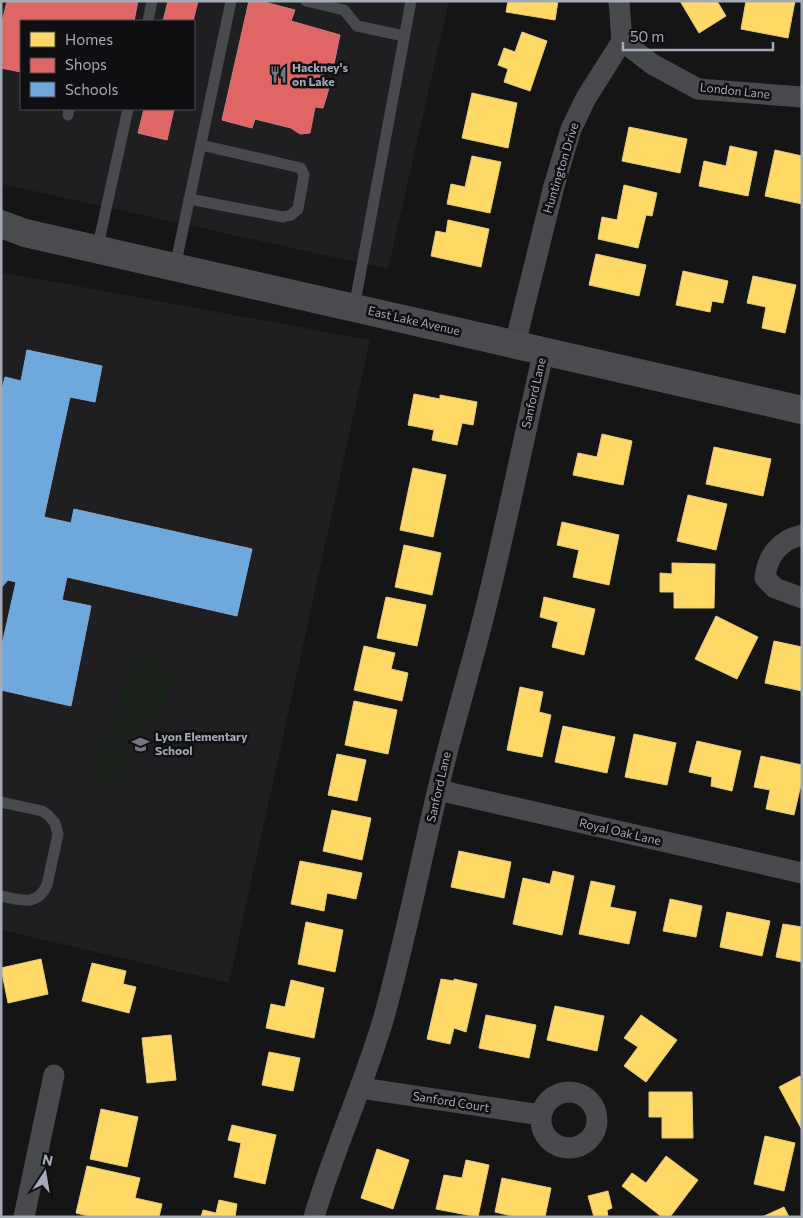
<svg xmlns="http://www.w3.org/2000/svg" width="803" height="1218" font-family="Commissioner,sans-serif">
<rect width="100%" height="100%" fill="#151515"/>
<g fill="#1f1f21" fill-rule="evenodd">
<path d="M1,1H449L388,269L1,184ZM21,21H194V109H21Z"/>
<path d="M1,272L370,340L229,983L1,930Z"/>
</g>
<path fill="#1b221c" d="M154,659L179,672C171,689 157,731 134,732C130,732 124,729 119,729L116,739L119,746L133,755L107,789L81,768C87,763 94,757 98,751C117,726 121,690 129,661Z"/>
<g fill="#ffd966" stroke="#e4cb7e">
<path d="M508,1H558L555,20L506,12Z"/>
<path d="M680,1H717L726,16L699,33Z"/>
<path d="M746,1H795L788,38L741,29Z"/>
<path d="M522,32L547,41L530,91L504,82L508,69L498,65L504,48L515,52Z"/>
<path d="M472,93L517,103L508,148L462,138Z"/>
<path d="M629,127L687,139L680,173L622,161Z"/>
<path d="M730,146L757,152L748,196L699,186L704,161L726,166Z"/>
<path d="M775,150L802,156V204L765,196Z"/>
<path d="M472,156L501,162L490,213L447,204L451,184L465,187Z"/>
<path d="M624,185L657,193L652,216L646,215L638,248L598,239L602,217L617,220Z"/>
<path d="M448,220L489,229L481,267L431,256L436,231L446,233Z"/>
<path d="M596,254L646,265L639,296L589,285Z"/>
<path d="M683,271L728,281L723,303L712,301L710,312L676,305Z"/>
<path d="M753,276L796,285L785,333L762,328L766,307L747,303Z"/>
<path d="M414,394L440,399V395L477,402L473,425L462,423L457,445L432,440L434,430L408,425Z"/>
<path d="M602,434L632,441L623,485L573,475L578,453L597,457Z"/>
<path d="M714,447L771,459L763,496L706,484Z"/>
<path d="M413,468L446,475L433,537L400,530Z"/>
<path d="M688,495L727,504L716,550L677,541Z"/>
<path d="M562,522L619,535L609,585L573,577L579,550L557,545Z"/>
<path d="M404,545L441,553L432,595L395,587Z"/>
<path d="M672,563L715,564L714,608H674V592H660V573L672,574Z"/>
<path d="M386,597L426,605L417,646L377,638Z"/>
<path d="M544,597L595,609L584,655L552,647L558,622L540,617Z"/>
<path d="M716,616L758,637L737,679L695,659Z"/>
<path d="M774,641L802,647V691L765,683Z"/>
<path d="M364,646L395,653L391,669L408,673L402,701L354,690Z"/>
<path d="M520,687L543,692L539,712L551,715L542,757L507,750Z"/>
<path d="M354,701L397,710L388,754L345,745Z"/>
<path d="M563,726L615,737L607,773L555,762Z"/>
<path d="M634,734L676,743L667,785L625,777Z"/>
<path d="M697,741L741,751L732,791L711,786L712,777L689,772Z"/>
<path d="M337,754L366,760L357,801L328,795Z"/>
<path d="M761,756L802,765V780L794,815L766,809L770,790L754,787Z"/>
<path d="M332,810L371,818L362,860L323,851Z"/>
<path d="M459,851L511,862L504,898L451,887Z"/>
<path d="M300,861L362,873L356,899L327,893L324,911L291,904Z"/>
<path d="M553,871L574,876L562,935L513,924L523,878L550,884Z"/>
<path d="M591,881L615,886L610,907L636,912L629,944L579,934Z"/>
<path d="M670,899L702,906L696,937L663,931Z"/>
<path d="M727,912L770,921L762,956L720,947Z"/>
<path d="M306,922L343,930L335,972L298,964Z"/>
<path d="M783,924L802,927V962L776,957Z"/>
<path d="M41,959L48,994L8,1003L1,968Z"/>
<path d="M92,963L126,971L123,984L136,987L129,1013L82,1001Z"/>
<path d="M441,979L454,981V979L477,984L466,1032L454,1028L450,1044L427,1039Z"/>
<path d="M291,980L324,988L314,1038L266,1028L271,1004L285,1007Z"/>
<path d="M555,1006L604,1016L597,1051L547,1040Z"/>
<path d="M486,1015L536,1025L529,1058L479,1048Z"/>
<path d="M641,1015L677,1040L646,1082L624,1066L638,1047L624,1038Z"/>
<path d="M171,1035L176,1080L147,1083L142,1038Z"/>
<path d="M269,1052L300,1058L293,1091L262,1085Z"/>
<path d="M800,1076L802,1080V1130L779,1087Z"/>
<path d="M649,1092H692L693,1138H662V1117H649Z"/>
<path d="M101,1109L138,1117L127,1167L90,1159Z"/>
<path d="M232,1125L276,1135L265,1184L234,1177L241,1143L228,1140Z"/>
<path d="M765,1136L795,1143L784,1191L754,1184Z"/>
<path d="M377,1149L409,1160L393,1209L361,1198Z"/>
<path d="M666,1156L698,1180L670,1217H662L622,1186L632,1173L646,1183Z"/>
<path d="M466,1160L489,1165L478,1217L436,1209L444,1175L462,1178Z"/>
<path d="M87,1166L140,1178L135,1198L162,1204L159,1217H92L76,1213Z"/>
<path d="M502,1178L551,1188L545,1217H516L495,1212Z"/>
<path d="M608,1191L612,1208L607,1210L608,1217H594L588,1196Z"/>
<path d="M219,1200L237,1204L235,1217H201L203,1210L216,1213Z"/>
<path d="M784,1207L789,1217H762Z"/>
</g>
<g fill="#e06666" stroke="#ce7a7e">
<path d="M7,1H138L134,21H21V72L1,68V26Z"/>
<path d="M168,1H198L193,21H163Z"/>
<path d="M249,1H260L295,10L291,21L340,35L334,64L327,62L322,87L329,88L323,108L315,107L310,133L300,134L291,128L255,119L252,128L222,120Z"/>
<path d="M144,109H174L167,140L138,133Z"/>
</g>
<path fill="#6fa8dc" stroke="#7fa9d1" d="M27,350L102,366L95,402L70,397L44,517L71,523L74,509L252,549L237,616L67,577L62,600L91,606L71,706L1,690V649L16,582L8,580L1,588V393L5,377L21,381Z"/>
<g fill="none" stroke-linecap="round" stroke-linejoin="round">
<g stroke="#484a4e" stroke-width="11">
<path d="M306,1L344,10L357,26L404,36"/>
<path d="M148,21L152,1"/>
<path d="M68,115L69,109"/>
<path d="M189,199L283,217L291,215L298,209L304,175L301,168L201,145"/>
<path d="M97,250L128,109"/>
<path d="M175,267L231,1"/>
<path d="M354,308L411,1"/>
<path d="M1,802L42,811L48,815L55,823L58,834L47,885C37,907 20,900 1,896"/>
</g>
<g stroke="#484a4e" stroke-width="21">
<path d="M622,41L652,64L698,89L802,97"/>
<path d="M515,344L554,186L571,129L586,98L622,41L619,1"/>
<path d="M802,535C780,540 767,556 765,578L775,588L802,598"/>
<path d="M438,790L802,873"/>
<path d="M361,1088L541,1115"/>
<circle cx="569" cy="1120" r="28"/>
<path d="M24,1217L54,1075"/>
<path d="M314,1217C334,1149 364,1085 384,1017C405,941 420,865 438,789C451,733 468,678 482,623C505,533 523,441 544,350"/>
</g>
<path stroke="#4b4c4f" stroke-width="28" d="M1,224L25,233L802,410"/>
</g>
<defs>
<symbol id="restaurant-bare" viewBox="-9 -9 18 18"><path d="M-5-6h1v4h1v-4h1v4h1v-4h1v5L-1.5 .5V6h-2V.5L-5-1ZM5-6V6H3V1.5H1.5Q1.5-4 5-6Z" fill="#73767e" stroke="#0f0f11" stroke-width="2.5" paint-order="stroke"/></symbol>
<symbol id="school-bare" viewBox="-9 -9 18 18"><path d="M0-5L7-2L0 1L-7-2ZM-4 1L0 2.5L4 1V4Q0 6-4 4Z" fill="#73767e" stroke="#0f0f11" stroke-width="2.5" paint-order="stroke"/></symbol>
</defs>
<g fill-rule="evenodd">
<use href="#restaurant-bare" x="266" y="62" width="25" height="25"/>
<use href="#school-bare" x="128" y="732" width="25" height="25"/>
</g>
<g text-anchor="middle" stroke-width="5" stroke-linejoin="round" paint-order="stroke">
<g font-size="12" font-weight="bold" fill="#a5aab7" stroke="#0f0f11" text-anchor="start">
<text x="292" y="72">Hackney's<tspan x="292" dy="14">on Lake</tspan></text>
<text x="155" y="741">Lyon Elementary<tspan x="155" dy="14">School</tspan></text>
</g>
<g font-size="12" fill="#a5aab7" stroke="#0f0f11">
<text transform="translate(735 91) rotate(6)" y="4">London Lane</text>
<text transform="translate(561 168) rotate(-73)" y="4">Huntington Drive</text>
<text transform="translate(414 321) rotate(13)" y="4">East Lake Avenue</text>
<text transform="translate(534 393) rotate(-77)" y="4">Sanford Lane</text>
<text transform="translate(439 787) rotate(-77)" y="4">Sanford Lane</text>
<text transform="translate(620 832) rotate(13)" y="4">Royal Oak Lane</text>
<text transform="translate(451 1102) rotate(9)" y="4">Sanford Court</text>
</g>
</g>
<rect width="803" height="1218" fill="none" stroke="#a5aab7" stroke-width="5"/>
<rect x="20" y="20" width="175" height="90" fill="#0f0f11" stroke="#4b4d53"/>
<rect x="30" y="32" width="25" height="15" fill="#ffd966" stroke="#4b4d53"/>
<text x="65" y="45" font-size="15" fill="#a5aab7">Homes</text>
<rect x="30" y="58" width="25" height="15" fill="#e06666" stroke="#4b4d53"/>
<text x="65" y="70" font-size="15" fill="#a5aab7">Shops</text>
<rect x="30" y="82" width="25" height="15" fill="#6fa8dc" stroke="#4b4d53"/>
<text x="65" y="95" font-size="15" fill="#a5aab7">Schools</text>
<g transform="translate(45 1173) rotate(12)" stroke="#0f0f11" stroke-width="4" paint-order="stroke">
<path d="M0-4L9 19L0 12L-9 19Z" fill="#a5aab7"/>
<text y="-8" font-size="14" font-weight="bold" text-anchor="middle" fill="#a5aab7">N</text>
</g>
<path d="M623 42v8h150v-8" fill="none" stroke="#a5aab7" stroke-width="2.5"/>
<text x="630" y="42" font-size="15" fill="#a5aab7" stroke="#0f0f11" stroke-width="4" paint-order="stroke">50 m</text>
</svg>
